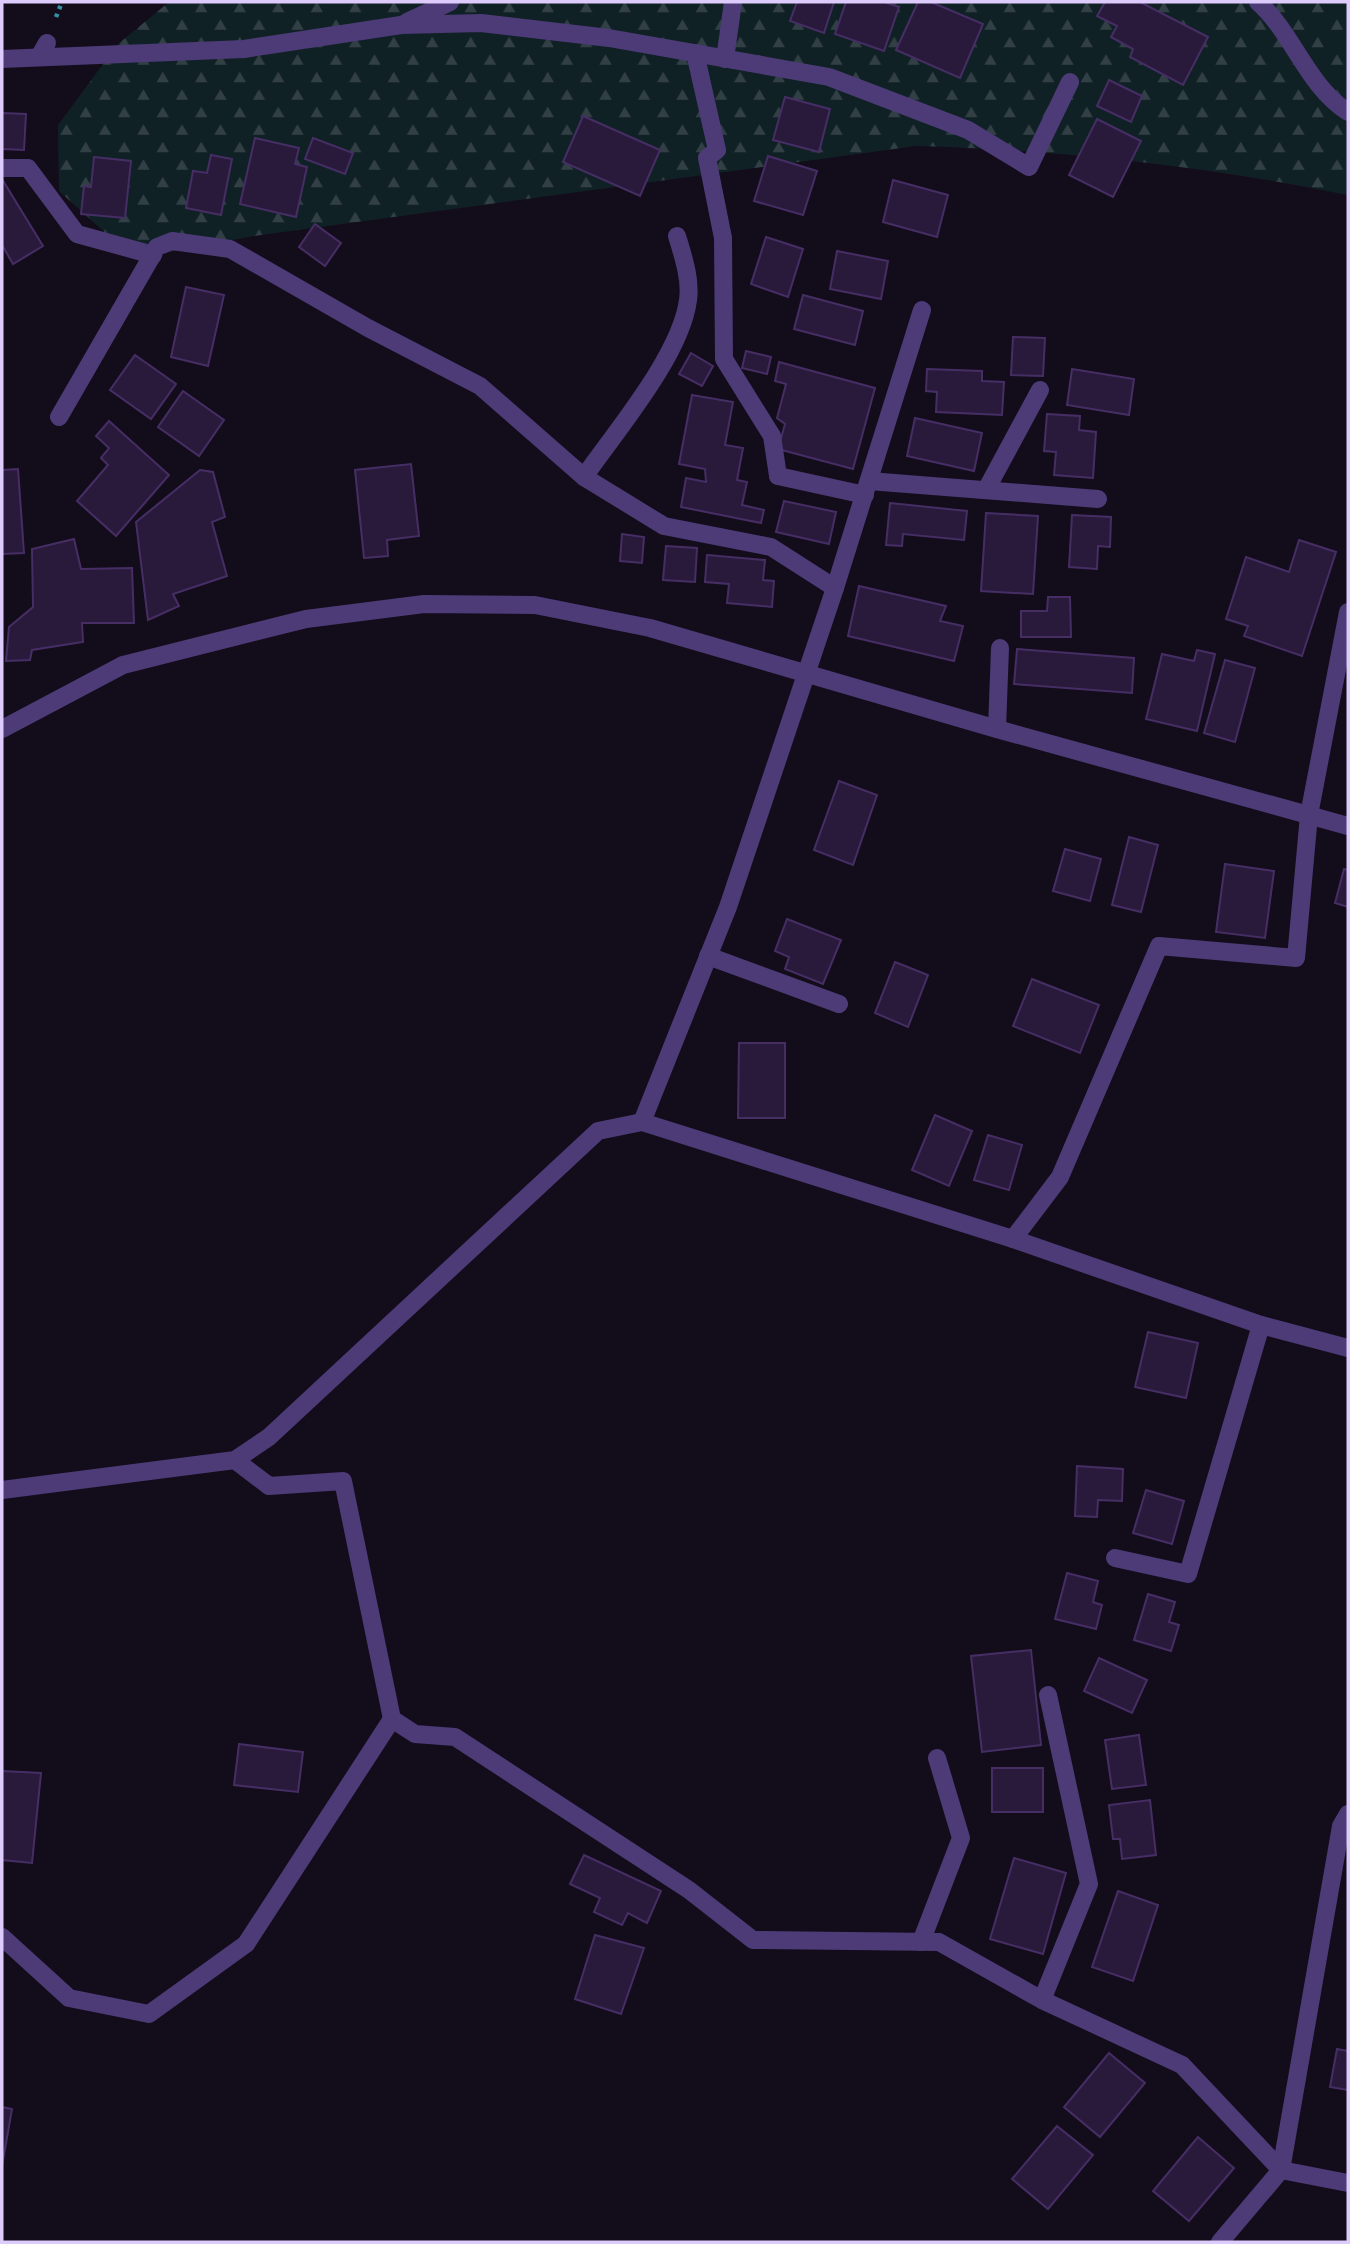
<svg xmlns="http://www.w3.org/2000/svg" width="1350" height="2244" font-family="Cabin,sans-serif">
<defs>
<pattern id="forest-firs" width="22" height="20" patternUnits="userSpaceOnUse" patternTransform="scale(1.75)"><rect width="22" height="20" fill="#102125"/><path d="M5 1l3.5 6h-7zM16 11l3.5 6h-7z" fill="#324046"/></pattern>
</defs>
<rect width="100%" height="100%" fill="#130c1b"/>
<path fill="url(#forest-firs)" d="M169,2H1348V195C1205,166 1062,150 916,146L254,236L153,255L109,236L59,191L58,125L118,44Z"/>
<g fill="#291a3b" stroke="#462e65" stroke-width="2">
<path d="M797,2H834L824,33L790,21Z"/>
<path d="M846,2H884L899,7L884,51L835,34Z"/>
<path d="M918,2H931L983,24L960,78L896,50Z"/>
<path d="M1105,2H1140L1208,37L1183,85L1130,57L1133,49L1111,37L1117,26L1097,16Z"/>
<path d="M1109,80L1142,96L1131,122L1097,106Z"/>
<path d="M785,97L830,109L819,152L773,140Z"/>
<path d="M2,113L26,114L24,150L2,149Z"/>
<path d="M583,116L660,150L640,196L563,162Z"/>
<path d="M1097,119L1141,141L1113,197L1069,175Z"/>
<path d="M255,138L299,148L295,164L307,167L296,217L240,204Z"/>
<path d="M313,138L353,153L345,174L305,159Z"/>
<path d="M211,155L232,159L221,215L186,208L193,171L207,173Z"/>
<path d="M768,156L817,171L803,215L754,201Z"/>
<path d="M94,157L131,161L125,218L81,214L84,186L91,187Z"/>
<path d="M2,179L43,246L13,264L2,245Z"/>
<path d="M893,180L948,195L937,237L883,222Z"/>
<path d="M315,224L341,243L325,266L299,247Z"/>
<path d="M766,237L803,249L788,297L751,284Z"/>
<path d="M837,251L888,261L881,299L830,289Z"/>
<path d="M186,287L224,295L208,366L171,357Z"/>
<path d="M803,295L863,311L855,345L794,329Z"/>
<path d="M1013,337L1045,338L1043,376L1011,375Z"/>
<path d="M746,351L771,357L767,374L742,368Z"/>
<path d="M691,353L713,366L702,386L679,374Z"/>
<path d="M135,355L176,384L151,419L110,390Z"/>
<path d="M779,362L875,388L853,469L778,449L785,424L777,418L786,384L775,381Z"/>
<path d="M927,369L982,371V381L1004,382L1002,415L936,412L937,392L926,391Z"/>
<path d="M1072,369L1134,379L1129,415L1067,405Z"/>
<path d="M183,391L224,420L199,456L158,427Z"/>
<path d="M692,395L733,402L725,445L743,448L737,480L747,482L742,505L764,510L761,523L681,507L686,478L706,482L705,469L679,464Z"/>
<path d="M1047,414L1080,416L1079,430L1096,432L1093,478L1054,475L1056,452L1044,451Z"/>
<path d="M915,418L982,433L974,471L907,456Z"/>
<path d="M109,421L169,475L116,536L77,501L108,465L101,458L109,448L96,436Z"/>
<path d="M411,464L419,536L387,540L388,556L364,558L355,470Z"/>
<path d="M18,469L24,553L2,554V470Z"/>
<path d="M200,470L213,472L225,517L212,522L227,576L173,594L179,606L148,620L136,522Z"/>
<path d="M784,501L836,512L829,544L776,532Z"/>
<path d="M890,503L967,511L964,540L903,534L902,546L886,545Z"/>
<path d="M986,513L1038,516L1033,594L981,591Z"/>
<path d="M1072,515L1111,517L1110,547L1098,546L1097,569L1069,567Z"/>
<path d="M622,534L644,537L642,563L620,561Z"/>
<path d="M74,539L81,569L132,568L134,623H82L83,642L32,650L30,660L6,661L9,627L33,607L32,549Z"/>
<path d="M1299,540L1336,552L1302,656L1244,636L1248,626L1226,619L1246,557L1289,572Z"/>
<path d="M666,546L697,548L695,582L663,580Z"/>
<path d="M707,555L765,560L763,580L774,581L772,607L727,603L729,584L705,582Z"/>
<path d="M859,586L946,606L940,621L963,626L954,661L848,636Z"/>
<path d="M1048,597H1070L1071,637H1021V611H1047Z"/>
<path d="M1017,649L1134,658L1132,693L1014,684Z"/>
<path d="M1197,650L1215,654L1197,731L1146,719L1162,654L1194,661Z"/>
<path d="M1225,660L1255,668L1235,742L1204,733Z"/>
<path d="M839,781L877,795L853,865L814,850Z"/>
<path d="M1129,837L1158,845L1141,912L1112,905Z"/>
<path d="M1065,849L1101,859L1090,901L1053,891Z"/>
<path d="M1225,864L1274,871L1265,938L1216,932Z"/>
<path d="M1344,869L1348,870V907L1335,903Z"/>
<path d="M787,919L841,940L823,984L785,969L789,957L775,951Z"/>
<path d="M895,962L928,975L908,1027L875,1013Z"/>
<path d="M1032,979L1099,1005L1080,1053L1013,1026Z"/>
<path d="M739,1043H785V1118H738Z"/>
<path d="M935,1115L972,1131L949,1186L912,1170Z"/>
<path d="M988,1135L1022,1145L1009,1190L974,1180Z"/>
<path d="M1148,1332L1198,1343L1186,1398L1135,1387Z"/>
<path d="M1077,1466L1123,1469L1122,1501L1098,1500L1097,1517L1075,1516Z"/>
<path d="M1146,1490L1184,1501L1172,1544L1133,1533Z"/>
<path d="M1067,1573L1098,1581L1093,1602L1102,1605L1096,1629L1055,1619Z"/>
<path d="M1148,1594L1175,1602L1169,1622L1179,1625L1171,1651L1134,1640Z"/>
<path d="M1031,1650L1041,1745L982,1752L971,1656Z"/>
<path d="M1099,1658L1147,1680L1132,1713L1084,1691Z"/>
<path d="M1139,1735L1146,1785L1112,1789L1105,1740Z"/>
<path d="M239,1744L303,1752L298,1792L234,1785Z"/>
<rect x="992" y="1768" width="51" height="44"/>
<path d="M2,1771L41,1773L32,1863L2,1860Z"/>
<path d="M1150,1800L1156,1855L1122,1859L1120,1839H1113L1109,1805Z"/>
<path d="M584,1855L661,1891L647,1923L628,1913L622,1925L594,1912L600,1898L570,1884Z"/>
<path d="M1014,1858L1066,1873L1043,1954L990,1939Z"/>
<path d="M1118,1891L1158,1905L1133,1981L1092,1967Z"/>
<path d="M595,1935L644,1948L621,2014L575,1999Z"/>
<path d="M1337,2049L1348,2051V2090L1330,2087Z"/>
<path d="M1109,2053L1145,2083L1100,2137L1064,2107Z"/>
<path d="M2,2107L12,2109L2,2166Z"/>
<path d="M1057,2126L1093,2155L1048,2209L1012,2179Z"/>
<path d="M1198,2137L1234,2168L1189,2221L1153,2191Z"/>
</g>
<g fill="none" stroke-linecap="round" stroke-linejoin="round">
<path stroke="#3591a5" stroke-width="4.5" stroke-dasharray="3.5 5" stroke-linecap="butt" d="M56,17L62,2"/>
<g stroke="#4c3b77" stroke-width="18">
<path d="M39,57L47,43"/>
<path d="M2,168H28L77,234L153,255"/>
<path d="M723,238L724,359L772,436L778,476"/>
<path d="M1115,1558L1188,1574L1261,1325"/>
<path d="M2,1937L69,1998L149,2014L246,1944L392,1719"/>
<path d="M921,1942L961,1838L937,1758"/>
<path d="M1281,2170L1348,2183"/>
</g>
<g stroke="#4c3b77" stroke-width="18">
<path d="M1258,2C1293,33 1307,86 1348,112"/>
<path d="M407,22L450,2"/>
<path d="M695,53L717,150L707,158L723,238"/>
<path d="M2,59L244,49L401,25L481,23L609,38L829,77L968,130L1029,167L1070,82"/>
<path d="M725,59L733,2"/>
<path d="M59,417L157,247L172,241L230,249L368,328L480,386L584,477L664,526L771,547L835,588"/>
<path d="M778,476L865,495"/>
<path d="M584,477C616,431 681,355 688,300C691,279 683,256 677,236"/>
<path d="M869,481L1098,499"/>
<path d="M986,490L1040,390"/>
<path d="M997,729L1000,648"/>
<path d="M708,956L839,1004"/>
<path d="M642,1122L728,907L835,588L922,310"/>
<path d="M1013,1239L1060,1177L1159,946L1296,958L1309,815L1348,612"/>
<path d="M235,1460L269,1486L343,1481L392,1719L415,1734L455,1737L689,1890L753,1940L939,1942L1042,2000L1182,2065L1281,2170"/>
<path d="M2,1490L235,1460L269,1437L598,1131L642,1122L1013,1239L1261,1325L1348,1348"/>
<path d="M1042,2000L1089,1884L1048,1695"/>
<path d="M1220,2242L1281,2170L1341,1826L1348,1814"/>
</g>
<path stroke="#4c3b77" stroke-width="18" d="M2,729L123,665L306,619L424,604L535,605L650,628L997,729L1348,826"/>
</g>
<rect width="1350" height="2244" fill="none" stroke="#dccbfb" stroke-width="7"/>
</svg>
